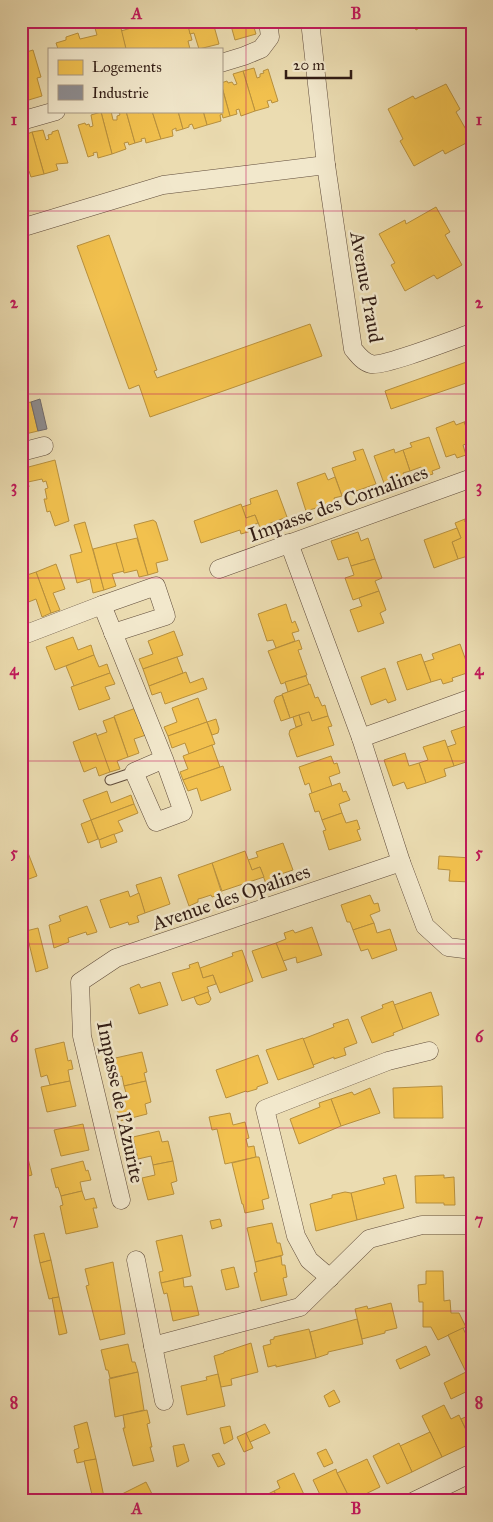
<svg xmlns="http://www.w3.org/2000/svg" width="493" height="1522" font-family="'IM FELL Great Primer',serif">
<rect width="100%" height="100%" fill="#ebdcb1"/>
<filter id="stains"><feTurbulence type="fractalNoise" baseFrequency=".004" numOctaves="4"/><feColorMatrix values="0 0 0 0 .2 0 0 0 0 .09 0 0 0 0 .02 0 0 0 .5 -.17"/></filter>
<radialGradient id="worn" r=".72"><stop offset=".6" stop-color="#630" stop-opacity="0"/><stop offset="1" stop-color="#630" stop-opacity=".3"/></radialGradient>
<g fill="#f2c14e" stroke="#b8903d">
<path d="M144,21L145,27L162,21H187L192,40L188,41L190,49H126L121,31L131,28L130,25Z"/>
<path d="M187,21H252L256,34L235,40L230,22L224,23L225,27L220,28L219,25L214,26L219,44L199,49L194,33L190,34Z"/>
<path d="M412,21H431L416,30Z"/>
<path d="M110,24L111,27L120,24L126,49H58L56,43L66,40V37L78,33L80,39L97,35L95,28Z"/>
<path d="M21,50L23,53L33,50L41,77L37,78L42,96L22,102Z"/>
<path d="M254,68L257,78L260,77V74L264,73L263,71L268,69L278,101L272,103L271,100L267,101L269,107L255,111L243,71Z"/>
<path d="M243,71L255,111L241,116L239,109L236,110L237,114L230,116L221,83L227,81L228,83L232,82L234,85L237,84L233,74Z"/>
<path d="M221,84L230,116L223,118L222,114L220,115L221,121L207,125L203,111H221Z"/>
<path d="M446,84L460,109L456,112L472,140L445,154L443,150L414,166L400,141L403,139L388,109L413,96L415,99Z"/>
<path d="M104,111H111L113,120H117V116L120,115L119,113L126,111L135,143L129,145L128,142L124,143L126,149L112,154L101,112Z"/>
<path d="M126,111H137L138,113L141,111H152L161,139L146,143L145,138L141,139L142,141L135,143Z"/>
<path d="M152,111H178L183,129L176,131V128L172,130L173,136L161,139Z"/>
<path d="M178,111H203L207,125L194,129L192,124L189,125V127L183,129Z"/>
<path d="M101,112L112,154L98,158L97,152L93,153L94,155L88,157L78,125L85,123L86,125L89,124L90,127L93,126L91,115Z"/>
<path d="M43,130L46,140L49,139L48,135L52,134V132L58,130L68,163L56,164L58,170L44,174L32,132Z"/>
<path d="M32,132L44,174L31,177L29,171L26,173V175L21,177V144L22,147L25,146L22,136Z"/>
<path d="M436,207L450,232L445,235L462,265L437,279L434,275L405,291L391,265L395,263L379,234L405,220L406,224Z"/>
<path d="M109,235L157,370L154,371L157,378L310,324L322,356L150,417L139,385L129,389L77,246Z"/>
<path d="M472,360V381L391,409L385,391Z"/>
<path d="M31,402L38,431L21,435V404Z"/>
<path d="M472,419V442L464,422Z"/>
<path d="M454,421L456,425L464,422L472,442L463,445L466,455L457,458L455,454L446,457L436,428Z"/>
<path d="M429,437L440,468L432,471L433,474L424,477L421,467L410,471L403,450L412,447L410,443Z"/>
<path d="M363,449L376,484L342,496L332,468L356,460L353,452Z"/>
<path d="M394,449L395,453L403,450L410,471L403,473L406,482L397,485L396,482L385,486L374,456Z"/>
<path d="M55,460L69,521L55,526L50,511L47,512L44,499H47L45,489L48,488L46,481L43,482L42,479L28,482L29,487L21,489V469Z"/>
<path d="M325,473L328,480L335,477L342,496L334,498L336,505L327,508L326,505L306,511L297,483Z"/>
<path d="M277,490L287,517L268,524L269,527L261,530L255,515L246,518L242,507L251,504L250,499Z"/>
<path d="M241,504L246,518L255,515L258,523L249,527L251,531L241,534L240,530L201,543L194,521Z"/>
<path d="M465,519V522L472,520V552L467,553L468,556L458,559L452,542L461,538L455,523Z"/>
<path d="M153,520L156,522L168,560L156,563L158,572L148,575L134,525Z"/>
<path d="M85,522L104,590L93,593L90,579L77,583L70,555L82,552L74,525Z"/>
<path d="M457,528L461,538L452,542L458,559L434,568L424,540Z"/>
<path d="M358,532L361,541L368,538L375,559L351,566L348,557L338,560L331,541Z"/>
<path d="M137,538L148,575L139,577L137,570L124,573L116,543Z"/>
<path d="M116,543L124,571L112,574L116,586L104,590L93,549Z"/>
<path d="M375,559L382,578L375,581L379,591L353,600L345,578L354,575L351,566Z"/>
<path d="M56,564L65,589L53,593L60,610L51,613L36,572Z"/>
<path d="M36,572L51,613L42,617L36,599L26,603L21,591V577Z"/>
<path d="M379,591L386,610L380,613L384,623L358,632L350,610L362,606L359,598Z"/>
<path d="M286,604L292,623L295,621L299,631L292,633L295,641L276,648L273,640L267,641L258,614Z"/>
<path d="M174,631L183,655L143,669L139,659L153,654L148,641Z"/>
<path d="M73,637L78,650L91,645L94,655L55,670L46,647Z"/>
<path d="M299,640L302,649L298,650L307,675L281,684L268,651Z"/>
<path d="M460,644L470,672L452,678L453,681L443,684L441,679L431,682L424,662L434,659L432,654Z"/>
<path d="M421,654L431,682L407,690L397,662Z"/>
<path d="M94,655L99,667L107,664L110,673L74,686L66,666Z"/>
<path d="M177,657L183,673L149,686L143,669Z"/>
<path d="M385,668L396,700L388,703L386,699L371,705L361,677Z"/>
<path d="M186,672L190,683L203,678L207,689L165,704L161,692L152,695L149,686Z"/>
<path d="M110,673L115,684L105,687L110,699L79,710L71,687Z"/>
<path d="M306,676L309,685L288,692L285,682Z"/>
<path d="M310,684L315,698L318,697L322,706L325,705L328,716L312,721L309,712L290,718L282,694Z"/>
<path d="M282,695L290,718L281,721L274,701L276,697Z"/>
<path d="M198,698L207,722L168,736L164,727L177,722L172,708Z"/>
<path d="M136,708L146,735L134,739L139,753L128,757L114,716Z"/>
<path d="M309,712L312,721L328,716L332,726L328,727L334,745L297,757L289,734L290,730L302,725L299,715Z"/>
<path d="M299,715L302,725L296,727L293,717Z"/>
<path d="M114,717L128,757L117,761L120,769L110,772L96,736L107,732L103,721Z"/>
<path d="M216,719L219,729L218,733L212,735L207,722Z"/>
<path d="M207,722L215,744L189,754L185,743L172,748L168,736Z"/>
<path d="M472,724V760L454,766L447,747L456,744L451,731Z"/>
<path d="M96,733L110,772L99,776L96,767L84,772L73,742Z"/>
<path d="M445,740L454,766L444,769L446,776L426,783L419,763L428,760L423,747Z"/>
<path d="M212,745L220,767L183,780L180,772L188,769L183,756Z"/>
<path d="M405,753L409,766L419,763L426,783L407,789L404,782L393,786L384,760Z"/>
<path d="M331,756L334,764L337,763L340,773L329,777L332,786L312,793L309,783L305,785L299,767Z"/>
<path d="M223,766L231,790L201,801L197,788L188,791L183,780Z"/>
<path d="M340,783L343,792L346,791L350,800L339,804L342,813L322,820L319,811L315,812L309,794Z"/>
<path d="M107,791L111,803L131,795L134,804L91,820L83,800Z"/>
<path d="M134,804L138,813L118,821L123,831L99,840L91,820Z"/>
<path d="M342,813L346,823L357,820L360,829L357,830L361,840L329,850L323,831L326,830L322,820Z"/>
<path d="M91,820L98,839L88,843L81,824Z"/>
<path d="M114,834L117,842L101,848L99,840Z"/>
<path d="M23,840L37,876L21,882V841Z"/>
<path d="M283,843L293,870L275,876L276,880L266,884L260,867L252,870L248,860L258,857L256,852Z"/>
<path d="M245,851L252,870L260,867L264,877L222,891L212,863Z"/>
<path d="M439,856L472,858V887L470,886V882L449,881L450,870L438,869Z"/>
<path d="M212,863L222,894L212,897L211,895L202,898L198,899V902L189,906L178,875Z"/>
<path d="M161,877L170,904L145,913L136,885Z"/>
<path d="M128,891L130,897L139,893L145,913L137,916L139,922L129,925L128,922L110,928L100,900Z"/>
<path d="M370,895L374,904L378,903L380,911L370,915L374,923L353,930L350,922H347L341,905Z"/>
<path d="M87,906L97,932L87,935L86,932L68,938L69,942L54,948L49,925L61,921L59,916Z"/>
<path d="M374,923L377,933L390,929L397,950L372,959L368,949L361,951L353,930Z"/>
<path d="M312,927L322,955L297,963L296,957L283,961L276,943L286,939L284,933L293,930L295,933Z"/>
<path d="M38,928L48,968L36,972L26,931Z"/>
<path d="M276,943L287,970L262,978L252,951Z"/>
<path d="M242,950L253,981L220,993L213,975L203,978L200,968L233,956L232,953Z"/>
<path d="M198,962L203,978L213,975L216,984L207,987L209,992L182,1001L172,973L190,968L189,965Z"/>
<path d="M160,982L168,1005L139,1014L130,988L139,984L141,988Z"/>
<path d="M208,992L211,999L209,1002L200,1005L197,1004L194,997Z"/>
<path d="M431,992L439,1015L403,1029L394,1005Z"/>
<path d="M393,1001L403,1029L393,1033L394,1035L372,1043L361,1017L383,1008L382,1005Z"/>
<path d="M348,1019L357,1043L344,1048L346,1055L334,1059V1057L313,1065L303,1039L334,1027L333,1024Z"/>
<path d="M303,1038L314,1067L278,1080L266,1050Z"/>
<path d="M64,1042L68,1061L71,1060L73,1069L68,1070L70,1081L50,1085L47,1075L41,1077L35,1049Z"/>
<path d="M142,1052L147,1072L144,1073L146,1081L124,1086L122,1076L113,1079L110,1069L113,1068L111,1059Z"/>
<path d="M258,1055L268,1083L257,1087V1089L247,1092L246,1091L226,1098L216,1070Z"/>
<path d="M70,1081L76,1106L47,1112L41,1087Z"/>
<path d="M146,1081L151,1102L145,1104L147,1114L120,1121L115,1099L127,1096L124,1086Z"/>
<path d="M442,1086L443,1118H394L393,1088Z"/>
<path d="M370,1088L380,1113L341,1126L331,1099L352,1092L354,1095Z"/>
<path d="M331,1099L341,1126L299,1144L290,1119L320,1107L319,1103Z"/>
<path d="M230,1113L233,1125L245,1122L249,1138L246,1139L248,1147L254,1146L256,1157L225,1164L217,1129L212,1130L209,1117Z"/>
<path d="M83,1124L89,1150L61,1156L54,1130Z"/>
<path d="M159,1131L162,1142L168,1141L173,1161L153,1165L151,1156L138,1159L133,1137Z"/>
<path d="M26,1150L32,1175L21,1178V1151Z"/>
<path d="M256,1157H259L269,1198L262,1200L264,1209L245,1213L243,1204H242L232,1163Z"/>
<path d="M83,1161L86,1171L88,1170L91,1180L80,1182L82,1191L61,1196L58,1187L56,1188L51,1169Z"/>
<path d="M173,1161L177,1181L171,1183L174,1194L148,1200L142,1178L155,1175L153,1165Z"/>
<path d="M396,1175L404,1208L357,1220L351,1193L385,1184L383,1178Z"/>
<path d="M444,1175V1178L454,1177L455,1205H444V1203H416L415,1176Z"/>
<path d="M82,1191L85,1200L94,1198L97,1208H93L98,1227L66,1234L60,1206L63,1205L61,1196Z"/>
<path d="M345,1192L351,1193L357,1220L316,1231L310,1204L332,1198V1195Z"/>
<path d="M220,1219L222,1226L212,1229L210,1221Z"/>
<path d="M272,1223L277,1243H280L283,1255L255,1262L247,1228Z"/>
<path d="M44,1233L51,1260L40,1263L34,1235Z"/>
<path d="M182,1235L191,1276L161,1283L159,1272L163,1271L156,1241Z"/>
<path d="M467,1253H472V1298L468,1299Z"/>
<path d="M281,1256L282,1265H285L287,1277L283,1278L287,1295L261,1301L254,1273L257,1272L255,1262Z"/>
<path d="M51,1260L59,1297L49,1299L40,1263Z"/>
<path d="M113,1262L125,1334L100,1340L86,1286L89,1285L85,1269Z"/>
<path d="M234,1267L239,1287L226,1290L221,1270Z"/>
<path d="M426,1271H443L444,1301L450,1300L451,1313H459L466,1327L438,1340L431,1327H423V1302H419L418,1285L426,1284Z"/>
<path d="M183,1278L184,1287L192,1286L199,1315L173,1321L167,1293L164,1294L161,1283Z"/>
<path d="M59,1297L67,1333L59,1335L52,1298Z"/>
<path d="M391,1303L397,1328L385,1331V1333L362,1339L355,1309L367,1306L368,1309Z"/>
<path d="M357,1319L363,1344L328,1352V1354L316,1358L310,1332Z"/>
<path d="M463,1328L472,1347V1389L451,1399L444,1383L466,1372L448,1335Z"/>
<path d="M309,1329L316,1358L276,1367V1365L268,1367L263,1346L271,1344L270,1340L274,1339V1337Z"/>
<path d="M251,1343L258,1372L231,1379L232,1385L221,1387L214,1356L224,1353V1352Z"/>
<path d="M128,1344L132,1362H135L138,1372L110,1378L108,1370H106L101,1350Z"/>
<path d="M426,1346L430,1355L400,1369L396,1360Z"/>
<path d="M138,1372L144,1410L115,1417L109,1379Z"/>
<path d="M218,1374L225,1406L187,1415L181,1386L207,1380L206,1377Z"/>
<path d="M334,1390L340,1402L329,1407L324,1396Z"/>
<path d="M444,1405L451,1419L459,1415L472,1443L442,1457L422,1416Z"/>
<path d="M147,1410L150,1423L147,1424L152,1447H150L154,1461L133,1466L123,1428H125L123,1415Z"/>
<path d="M472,1414V1442L461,1419Z"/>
<path d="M87,1422L96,1459L77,1463L74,1450L79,1448L74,1426Z"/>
<path d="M265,1424L270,1433L250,1442L246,1433Z"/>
<path d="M230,1426L233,1439L224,1444L220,1428Z"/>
<path d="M430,1432L442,1457L412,1472L400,1446Z"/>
<path d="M246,1433L253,1448L244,1452L237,1437Z"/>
<path d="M399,1443L412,1472L387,1484L373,1456Z"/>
<path d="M184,1444L189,1461L177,1467L173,1446Z"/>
<path d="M326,1449L333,1463L324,1467L317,1453Z"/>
<path d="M219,1453L225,1464L218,1467L212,1455Z"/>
<path d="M96,1459L104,1497L93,1499L84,1461Z"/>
<path d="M367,1459L380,1487L351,1501L337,1473Z"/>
<path d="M336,1469L337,1473L351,1501H323L313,1480Z"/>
<path d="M294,1473L307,1501H279L274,1491L280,1488L277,1481Z"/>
<path d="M146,1482L152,1494L139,1501H122L120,1495Z"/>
<path d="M274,1491L279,1501H254Z"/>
</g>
<path fill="#8d8d92" stroke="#716b6c" d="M40,399L47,429L38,431L31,402Z"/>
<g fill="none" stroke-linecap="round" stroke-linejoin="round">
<defs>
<path id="service" d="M110,780L134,772"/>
<g id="minor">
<path d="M310,21L326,165L353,349C358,355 363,362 371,364C383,367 455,339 472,333"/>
<path d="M221,63L244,56L261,49L270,37L268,21"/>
<path d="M21,121L56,111"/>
<path d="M21,228L163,185L326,165"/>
<path d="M21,452L44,446"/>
<path d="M289,543L361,738L401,862L425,926L448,947L472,950"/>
<path d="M219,569L472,478"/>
<path d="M102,605L156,586L166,616L113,633"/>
<path d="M21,636L102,605L164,759L183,812L156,822L134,772L164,759"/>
<path d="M361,738L472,698"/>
<path d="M121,1200L82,1036L80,982L116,958L401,862"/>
<path d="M136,1260L164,1401"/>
<path d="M330,1278L309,1260L296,1236L265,1109L388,1061L429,1051"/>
<path d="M153,1346L300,1307L369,1239L422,1225H472"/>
<path d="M414,1501L472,1473"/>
</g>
</defs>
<use href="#service" stroke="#604c3b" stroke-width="11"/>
<use href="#minor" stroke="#604c3b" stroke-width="19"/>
<use href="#service" stroke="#f2e8cc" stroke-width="9"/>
<use href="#minor" stroke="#f2e8cc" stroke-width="18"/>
</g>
<path fill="none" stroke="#c2185b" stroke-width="1" stroke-opacity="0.55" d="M246,21V1501M21,211H472M21,394H472M21,578H472M21,761H472M21,944H472M21,1128H472M21,1311H472"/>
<g text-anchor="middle" stroke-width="5" stroke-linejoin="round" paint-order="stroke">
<g font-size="20" fill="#311c14" stroke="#f2e8cc">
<text transform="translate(367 287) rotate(80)" y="7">Avenue Praud</text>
<text transform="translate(338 503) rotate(-20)" y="7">Impasse des Cornalines</text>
<text transform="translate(231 897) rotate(-19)" y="7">Avenue des Opalines</text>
<text transform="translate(121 1102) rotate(78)" y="7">Impasse de l'Azurite</text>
</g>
</g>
<rect width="493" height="1522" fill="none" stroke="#ebdcb1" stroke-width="55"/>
<rect x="48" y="48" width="175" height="65" fill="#f2e8cc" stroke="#a59682"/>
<rect x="58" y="60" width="25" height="15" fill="#f2c14e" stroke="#a59682"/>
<text x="92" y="72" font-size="15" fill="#311c14">Logements</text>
<rect x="58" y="85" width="25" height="15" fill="#8d8d92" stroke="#a59682"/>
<text x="92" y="98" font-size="15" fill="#311c14">Industrie</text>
<path d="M286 70v8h65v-8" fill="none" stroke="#311c14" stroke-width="2.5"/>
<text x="293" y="70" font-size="15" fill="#311c14" stroke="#f2e8cc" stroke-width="4" paint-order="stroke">20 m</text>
<rect x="28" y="28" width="438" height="1466" fill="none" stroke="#c2185b" stroke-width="2"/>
<g font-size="16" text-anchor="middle" font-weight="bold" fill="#c2185b">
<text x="137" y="19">A</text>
<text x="356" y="19">B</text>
<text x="14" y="125">1</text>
<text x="479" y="125">1</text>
<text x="14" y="308">2</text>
<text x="479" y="308">2</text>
<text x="14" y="492">3</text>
<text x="479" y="492">3</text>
<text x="14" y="675">4</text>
<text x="479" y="675">4</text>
<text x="14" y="858">5</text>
<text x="479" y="858">5</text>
<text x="14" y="1042">6</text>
<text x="479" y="1042">6</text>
<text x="14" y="1225">7</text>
<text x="479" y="1225">7</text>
<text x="14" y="1408">8</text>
<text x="479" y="1408">8</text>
<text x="137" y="1514">A</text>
<text x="356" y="1514">B</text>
</g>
<rect width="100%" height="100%" filter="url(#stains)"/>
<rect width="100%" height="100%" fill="url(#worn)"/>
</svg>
